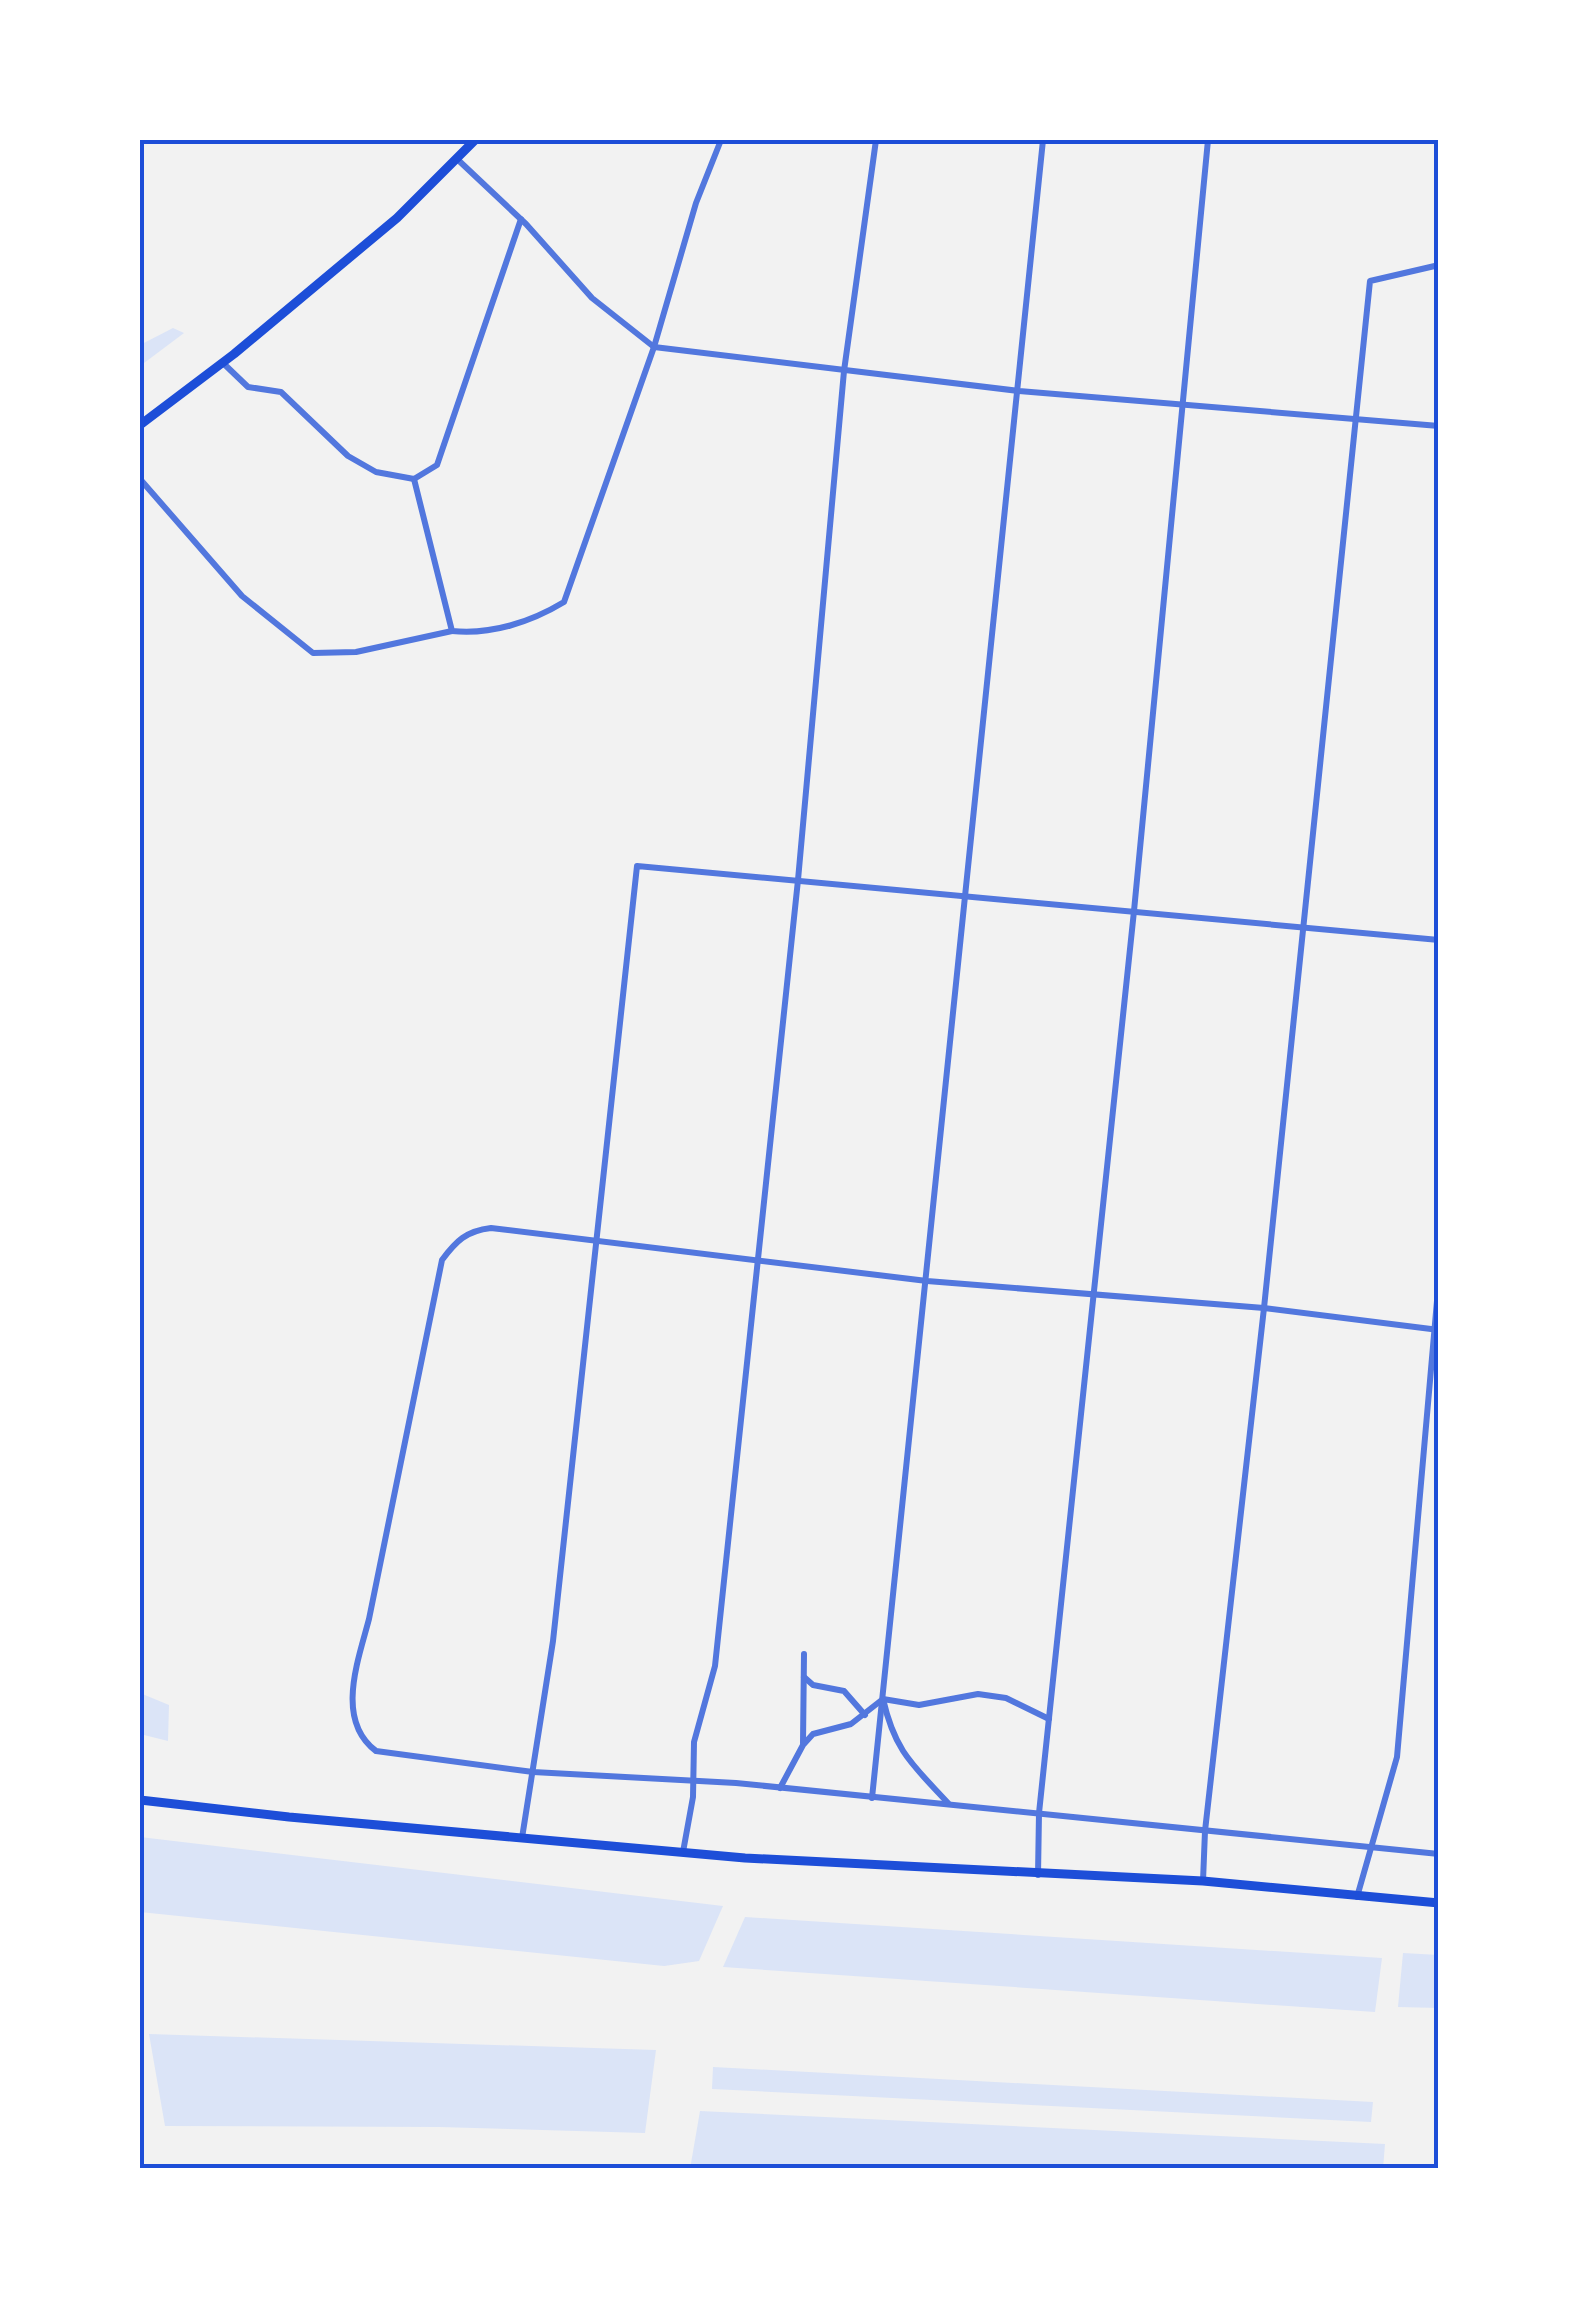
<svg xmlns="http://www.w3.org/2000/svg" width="1579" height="2309" font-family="'PT Sans',sans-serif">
<rect width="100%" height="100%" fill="#f2f2f2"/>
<g fill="#dbe4f7">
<path d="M173,328L184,333L140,366V345Z"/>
<path d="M140,1693L169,1705L168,1741L140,1734Z"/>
<path d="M140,1837L723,1906L699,1961L664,1966L140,1912Z"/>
<path d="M745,1917L1382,1958L1375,2012L723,1967Z"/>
<path d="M1403,1953L1439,1955V2008L1398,2007Z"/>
<path d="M149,2034L656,2050L645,2133L439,2127L165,2126Z"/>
<path d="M713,2067L1373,2102L1371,2122L712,2089Z"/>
<path d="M700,2111L1385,2144L1383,2169H690Z"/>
</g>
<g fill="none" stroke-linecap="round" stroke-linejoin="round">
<g stroke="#5277de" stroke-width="6">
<path d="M456,158L526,224L592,298L654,347L1019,391L1439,426"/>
<path d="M223,363L248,387L281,392L348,456L376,472L414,479L437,465L521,219"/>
<path d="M140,479L242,596L313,653L356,652L452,631"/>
<path d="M414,479L452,631C491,635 531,622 564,602L654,347L696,203L721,140"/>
<path d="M1439,1330L1264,1308L927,1281L491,1228C466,1231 456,1241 442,1260L369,1619C358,1661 335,1720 376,1751L533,1772L736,1783L1439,1854"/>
<path d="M804,1677L813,1685L844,1691L865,1715"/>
<path d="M883,1699L919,1705L978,1694L1006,1698L1049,1719"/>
<path d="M803,1743L804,1654"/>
<path d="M780,1788L803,1745L813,1734L851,1724L883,1699C895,1752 913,1765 948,1803"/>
<path d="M872,1798L1043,140"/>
<path d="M522,1838L553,1641L637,866L1439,940"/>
<path d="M683,1852L693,1797L694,1742L715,1666L798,880L844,371L876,140"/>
<path d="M1038,1875L1039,1813L1134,911L1208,140"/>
<path d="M1203,1881L1205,1831L1264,1308L1370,281L1439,265"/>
<path d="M1357,1897L1397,1757L1439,1278"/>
</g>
<g stroke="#1d4ed8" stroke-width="9">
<path d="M140,425L234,354L397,218L475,140"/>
<path d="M140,1800L289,1817L745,1858L1203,1881L1439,1903"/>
</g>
</g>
<rect width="1579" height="2309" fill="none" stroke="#ffffff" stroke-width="285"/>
<rect x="142" y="142" width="1294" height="2024" fill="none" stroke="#1d4ed8" stroke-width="4"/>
</svg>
